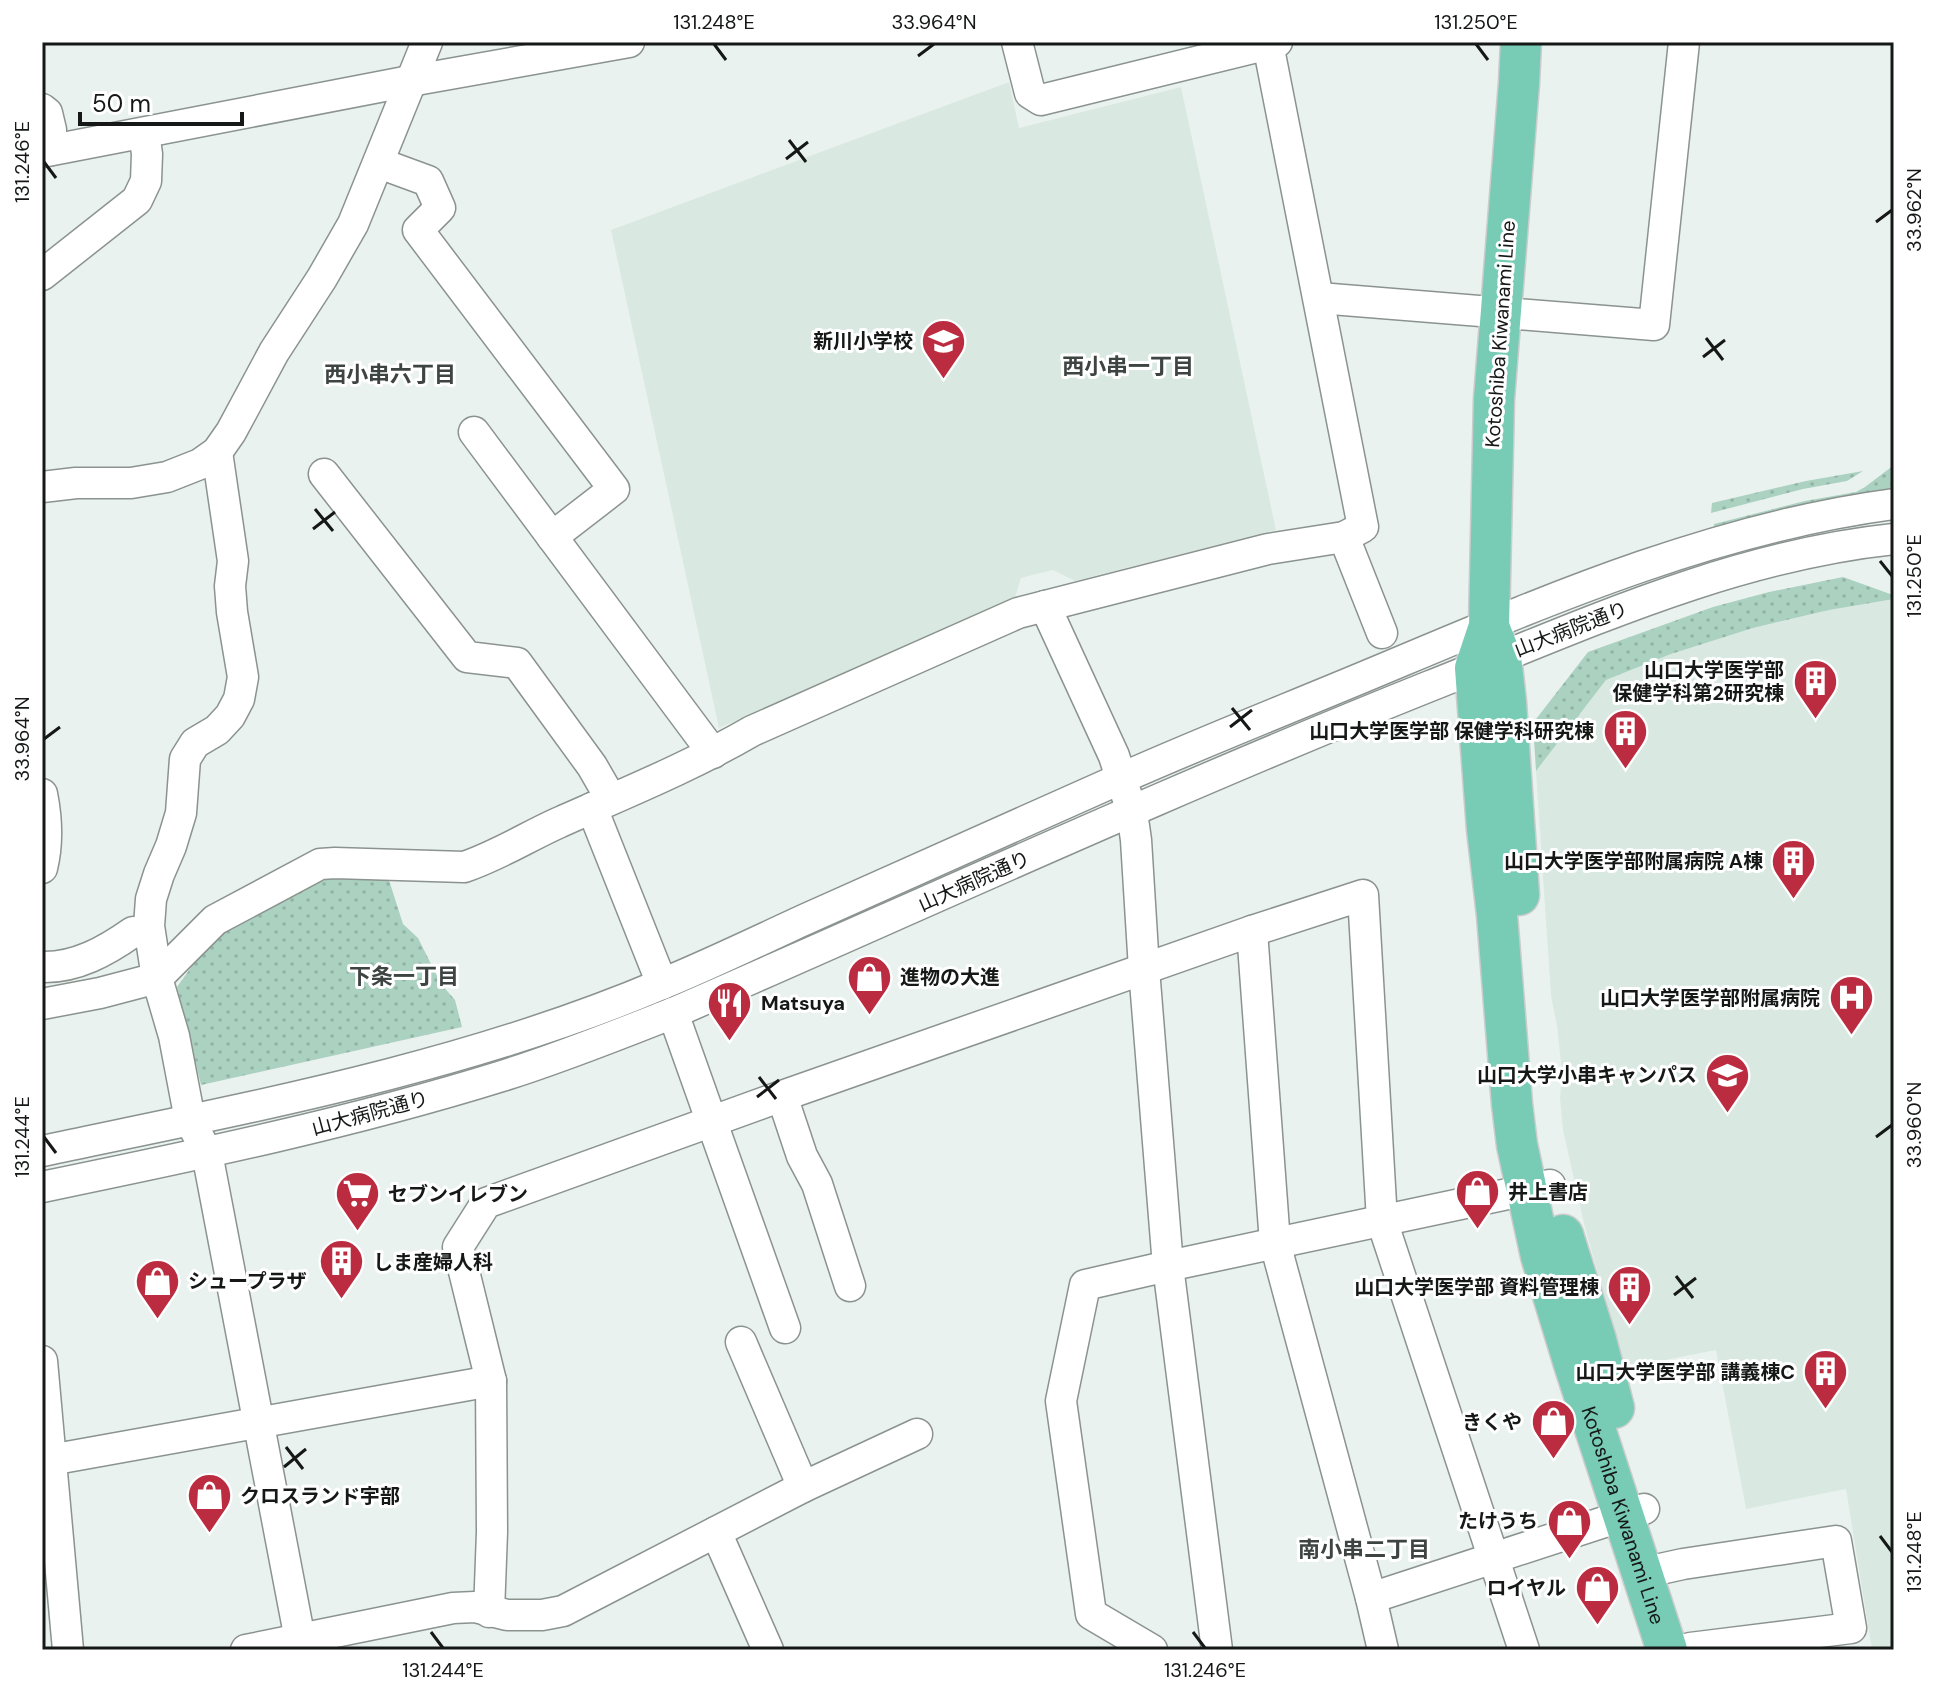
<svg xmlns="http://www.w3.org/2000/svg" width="1936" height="1692" font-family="'DM Sans','Noto Sans JP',sans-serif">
<defs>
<pattern id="grass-dots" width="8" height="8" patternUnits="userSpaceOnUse" patternTransform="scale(2)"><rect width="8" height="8" fill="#abd1c1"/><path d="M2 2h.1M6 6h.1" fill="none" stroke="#92b3a5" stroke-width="1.8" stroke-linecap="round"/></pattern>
</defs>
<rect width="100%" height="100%" fill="#eaf2ef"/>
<g fill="#d9e9e2">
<path d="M1009,82L1019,128L1181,87L1276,530L1075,581L1053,570L1021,578L1015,597L719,728L611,230Z"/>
<path d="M1894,599V1650H1872L1846,1489L1746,1509L1716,1350L1625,1368L1585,1228L1563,1130L1560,1098L1562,1072L1557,1026L1551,996L1536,771L1606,680L1671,654L1753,628L1829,610Z"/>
</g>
<g fill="url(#grass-dots)">
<path d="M1894,465V489L1801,506L1714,527V524L1805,501L1856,492L1865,487Z"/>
<path d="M1863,471L1847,481L1803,489L1711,513L1712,503L1806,481Z"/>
<path d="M1843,577L1893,595L1894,599L1829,610L1753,628L1671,654L1606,680L1536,771L1533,723L1588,652L1713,607L1769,592Z"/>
<path d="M328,873L388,877L403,924L418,938L441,984L455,1000L462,1027L201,1085L177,987L217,931Z"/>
</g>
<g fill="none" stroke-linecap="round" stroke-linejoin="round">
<defs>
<g id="minor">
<path d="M1017,42L1030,93L1041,100L1277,42"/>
<path d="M42,109L47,113L51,130V150"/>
<path d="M42,152L410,81L629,42"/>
<path d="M379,163L428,181L440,208L418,230L614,489L552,537"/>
<path d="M42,275L137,200L146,181L147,154L144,133"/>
<path d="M1319,298L1654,325L1684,42"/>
<path d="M474,432L713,753"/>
<path d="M324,474L467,657L517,663L592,766L611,799"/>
<path d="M42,487L76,483H131L167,477L200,464L217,452L231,432L274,352L322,278L353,224L427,42"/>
<path d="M1344,537L1382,633"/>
<path d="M1045,606L1114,756L1132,812L1136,840L1144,969L1168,1266L1217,1650"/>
<path d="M42,794C47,819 48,844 42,868"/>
<path d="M592,808L662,984"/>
<path d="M1252,931L1275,1243L1371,1598L1383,1650"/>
<path d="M42,967C76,968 106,951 133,932"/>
<path d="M42,1004L100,993L157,978L149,926L151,899L159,874L171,846L181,813L185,759L195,743L217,730L230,716L239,699L243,677L232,612L230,586L233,561L217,452"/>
<path d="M673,1013L785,1328"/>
<path d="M782,1096L802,1156L817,1184L850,1286"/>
<path d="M42,1151C251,1107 464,1068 662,984C711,964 758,941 806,919C909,873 1011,827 1113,782C1200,743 1290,708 1378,671C1545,601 1713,528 1894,504"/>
<path d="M42,1187C197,1155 351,1123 502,1076C560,1058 617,1035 673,1013C925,903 1175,788 1430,686C1581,626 1731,556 1894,539"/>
<path d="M741,1342L803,1487"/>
<path d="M42,1361L68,1650"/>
<path d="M50,1460L491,1381"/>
<path d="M716,1532L768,1650"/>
<path d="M1642,1573L1683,1564L1836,1541L1851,1628L1690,1648"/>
<path d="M1371,1598L1644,1509"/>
<path d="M489,1612L492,1532L491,1381L458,1247L486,1203L782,1096L1252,931L1363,895L1382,1221L1524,1650"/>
<path d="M246,1650L453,1608L475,1607L507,1615H542L563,1611L803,1487L917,1434"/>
<path d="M302,1650L207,1153L190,1120L174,1036L157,978L215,920L320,864L335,863L464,867C497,856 527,837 558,823C623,794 690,767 752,731L1018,613L1268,549L1344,537L1363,527L1268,44"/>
<path d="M1152,1650L1091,1614L1061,1401L1085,1285L1168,1266L1550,1185"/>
</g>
<g id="major">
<path id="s1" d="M1521,42L1519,83L1494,399L1489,626L1475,668L1487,829L1497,915L1512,1104L1517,1145L1541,1256L1574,1364L1667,1650"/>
<path d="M1490,629L1501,657L1506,702L1519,895"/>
<path d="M1563,1235L1596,1340L1614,1408"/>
</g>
</defs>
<use href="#minor" stroke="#8b938f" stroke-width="33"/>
<use href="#major" stroke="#ccc" stroke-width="43"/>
<use href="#minor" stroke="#fff" stroke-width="30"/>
<use href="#major" stroke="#78ccb5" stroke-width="40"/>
</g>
<path fill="none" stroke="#151816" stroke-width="3" d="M714,44L726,60M1476,44L1488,60M918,56L934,44M789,140L806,162M786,159L808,142M44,162L56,178M1876,222L1892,210M1706,338L1723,360M1703,357L1725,340M315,509L333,531M313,529L335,512M1880,561L1892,576M1232,708L1250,730M1230,727L1252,710M44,739L60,727M759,1077L776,1099M757,1097L779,1080M44,1137L56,1153M1876,1137L1892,1125M1676,1276L1693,1298M1674,1295L1696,1278M286,1447L303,1469M284,1467L306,1449M1880,1536L1892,1552M431,1632L443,1648M1193,1632L1205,1648"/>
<defs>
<symbol id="school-pin" viewBox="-11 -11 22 30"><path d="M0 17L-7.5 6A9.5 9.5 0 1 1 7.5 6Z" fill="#bc2c41" stroke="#fff"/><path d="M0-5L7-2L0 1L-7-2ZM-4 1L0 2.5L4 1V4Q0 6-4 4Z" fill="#fff"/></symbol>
<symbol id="building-pin" viewBox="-11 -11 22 30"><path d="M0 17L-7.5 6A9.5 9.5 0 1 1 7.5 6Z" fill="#bc2c41" stroke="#fff"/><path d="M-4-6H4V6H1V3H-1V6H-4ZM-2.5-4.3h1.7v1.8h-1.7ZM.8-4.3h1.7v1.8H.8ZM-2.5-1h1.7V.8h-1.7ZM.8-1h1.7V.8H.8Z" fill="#fff"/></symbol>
<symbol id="shop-pin" viewBox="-11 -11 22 30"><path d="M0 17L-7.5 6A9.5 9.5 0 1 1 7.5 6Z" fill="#bc2c41" stroke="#fff"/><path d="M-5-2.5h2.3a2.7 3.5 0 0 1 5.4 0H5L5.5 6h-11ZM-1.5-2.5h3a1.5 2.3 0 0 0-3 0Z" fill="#fff"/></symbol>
<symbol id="hospital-pin" viewBox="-11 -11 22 30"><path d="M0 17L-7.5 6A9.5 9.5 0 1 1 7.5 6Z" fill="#bc2c41" stroke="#fff"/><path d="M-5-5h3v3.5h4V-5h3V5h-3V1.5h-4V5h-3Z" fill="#fff"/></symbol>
<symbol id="restaurant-pin" viewBox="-11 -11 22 30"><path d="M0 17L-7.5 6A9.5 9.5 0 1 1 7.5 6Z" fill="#bc2c41" stroke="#fff"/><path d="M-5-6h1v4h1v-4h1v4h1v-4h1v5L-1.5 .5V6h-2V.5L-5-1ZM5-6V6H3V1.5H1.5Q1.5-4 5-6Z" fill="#fff"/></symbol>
<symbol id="university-pin" viewBox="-11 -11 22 30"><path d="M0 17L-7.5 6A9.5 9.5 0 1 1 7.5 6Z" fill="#bc2c41" stroke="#fff"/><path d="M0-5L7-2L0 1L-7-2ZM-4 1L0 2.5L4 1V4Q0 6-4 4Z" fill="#fff"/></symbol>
<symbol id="supermarket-pin" viewBox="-11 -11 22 30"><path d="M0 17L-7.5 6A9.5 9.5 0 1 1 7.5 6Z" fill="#bc2c41" stroke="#fff"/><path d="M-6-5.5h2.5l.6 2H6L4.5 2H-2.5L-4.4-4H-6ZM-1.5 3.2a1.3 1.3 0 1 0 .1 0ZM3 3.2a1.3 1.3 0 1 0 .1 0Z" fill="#fff"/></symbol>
</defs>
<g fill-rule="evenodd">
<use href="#school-pin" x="918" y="316" width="51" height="69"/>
<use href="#building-pin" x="1790" y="656" width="51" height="69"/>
<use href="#building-pin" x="1600" y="706" width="51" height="69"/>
<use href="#building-pin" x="1768" y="836" width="51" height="69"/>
<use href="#shop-pin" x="844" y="952" width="51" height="69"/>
<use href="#hospital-pin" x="1826" y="972" width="51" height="69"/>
<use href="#restaurant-pin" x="704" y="978" width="51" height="69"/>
<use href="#university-pin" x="1702" y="1050" width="51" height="69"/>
<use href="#shop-pin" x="1452" y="1166" width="51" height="69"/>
<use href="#supermarket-pin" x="332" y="1168" width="51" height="69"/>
<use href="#building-pin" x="316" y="1236" width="51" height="69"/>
<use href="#shop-pin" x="132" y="1256" width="51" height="69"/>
<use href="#building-pin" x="1604" y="1262" width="51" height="69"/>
<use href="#building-pin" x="1800" y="1346" width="51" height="69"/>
<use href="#shop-pin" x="1528" y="1396" width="51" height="69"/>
<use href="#shop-pin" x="184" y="1470" width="51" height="69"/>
<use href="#shop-pin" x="1544" y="1496" width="51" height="69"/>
<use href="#shop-pin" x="1572" y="1562" width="51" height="69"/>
</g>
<g text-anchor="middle" stroke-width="6" stroke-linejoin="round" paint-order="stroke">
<g font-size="20" fill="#151816" stroke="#fff">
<text transform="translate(1500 334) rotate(-86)" y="7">Kotoshiba Kiwanami Line</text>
<text transform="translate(1571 629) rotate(-21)" y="7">山大病院通り</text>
<text transform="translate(974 881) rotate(-24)" y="7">山大病院通り</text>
<text transform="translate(370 1113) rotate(-15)" y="7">山大病院通り</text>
<text dy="7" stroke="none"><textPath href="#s1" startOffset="1494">Kotoshiba Kiwanami Line</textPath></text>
</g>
<g font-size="20" font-weight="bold" fill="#151816" stroke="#fff" text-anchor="end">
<text x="913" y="348">新川小学校</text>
<text x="1784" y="677">山口大学医学部<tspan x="1784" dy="23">保健学科第2研究棟</tspan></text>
<text x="1594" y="738">山口大学医学部 保健学科研究棟</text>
<text x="1763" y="868">山口大学医学部附属病院 A棟</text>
<text x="900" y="984" text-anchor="start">進物の大進</text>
<text x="1820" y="1005">山口大学医学部附属病院</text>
<text x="761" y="1010" text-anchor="start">Matsuya</text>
<text x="1697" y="1082">山口大学小串キャンパス</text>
<text x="1508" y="1199" text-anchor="start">井上書店</text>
<text x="388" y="1201" text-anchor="start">セブンイレブン</text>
<text x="373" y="1269" text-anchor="start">しま産婦人科</text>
<text x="188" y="1288" text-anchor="start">シュープラザ</text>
<text x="1599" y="1294">山口大学医学部 資料管理棟</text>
<text x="1795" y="1379">山口大学医学部 講義棟C</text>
<text x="1522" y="1429">きくや</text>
<text x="240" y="1503" text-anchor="start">クロスランド宇部</text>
<text x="1538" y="1528">たけうち</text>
<text x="1566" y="1595">ロイヤル</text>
</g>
<g font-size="22" font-weight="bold" fill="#3d4441" stroke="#fff">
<text x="1128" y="374">西小串一丁目</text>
<text x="390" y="382">西小串六丁目</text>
<text x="404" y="984">下条一丁目</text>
<text x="1364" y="1557">南小串二丁目</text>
</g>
</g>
<rect width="1936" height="1692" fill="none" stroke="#ffffff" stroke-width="88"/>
<path d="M80 112v12h162v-12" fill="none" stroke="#151816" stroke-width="4"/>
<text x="92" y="112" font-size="24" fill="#151816" stroke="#ffffff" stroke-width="6" paint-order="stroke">50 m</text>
<rect x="44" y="44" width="1848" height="1604" fill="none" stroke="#151816" stroke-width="3"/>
<g font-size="20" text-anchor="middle" fill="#151816">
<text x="714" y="29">131.248°E</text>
<text x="934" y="29">33.964°N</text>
<text x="1476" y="29">131.250°E</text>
<text transform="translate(22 162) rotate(-90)" y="7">131.246°E</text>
<text transform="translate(1914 210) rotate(-90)" y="7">33.962°N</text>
<text transform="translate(1914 576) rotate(-90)" y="7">131.250°E</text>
<text transform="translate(22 739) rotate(-90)" y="7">33.964°N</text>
<text transform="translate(1914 1125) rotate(-90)" y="7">33.960°N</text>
<text transform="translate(22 1137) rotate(-90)" y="7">131.244°E</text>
<text transform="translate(1914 1552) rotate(-90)" y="7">131.248°E</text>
<text x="443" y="1677">131.244°E</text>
<text x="1205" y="1677">131.246°E</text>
</g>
</svg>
